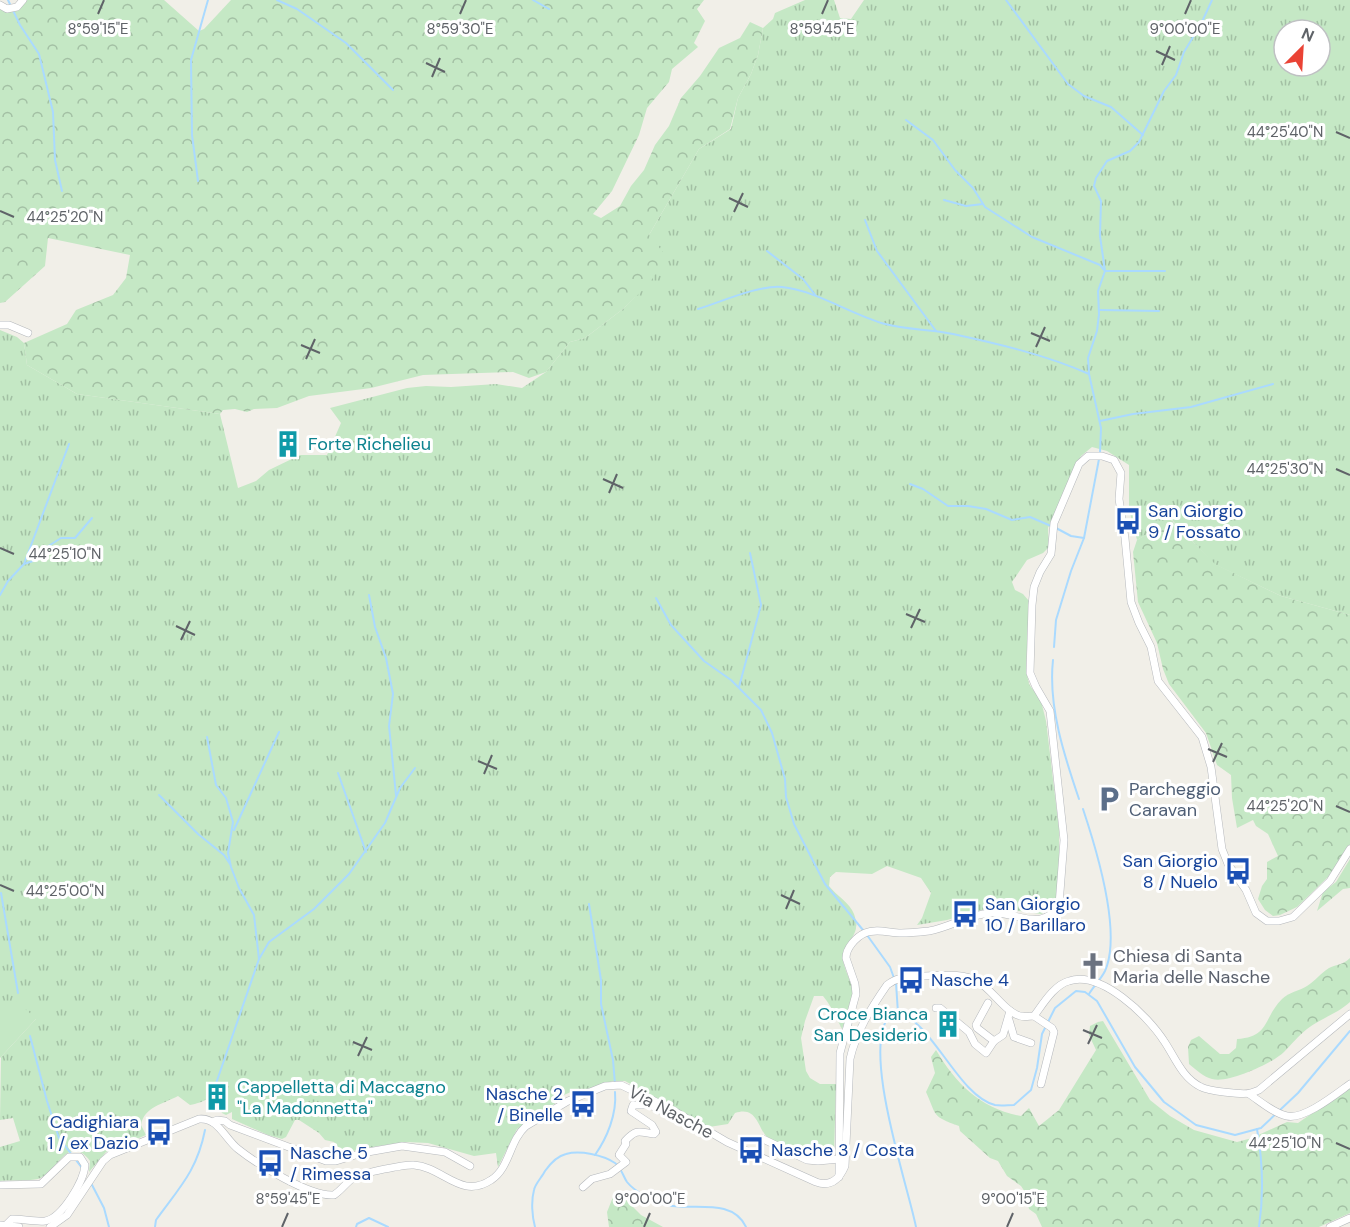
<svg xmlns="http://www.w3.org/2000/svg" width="1350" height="1227" font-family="'DM Sans',sans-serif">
<defs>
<pattern id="grass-tufts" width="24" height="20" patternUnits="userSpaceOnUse" patternTransform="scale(1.5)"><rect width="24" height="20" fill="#c5e8c5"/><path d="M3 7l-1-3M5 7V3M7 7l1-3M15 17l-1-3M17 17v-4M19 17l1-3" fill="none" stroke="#a3c0a4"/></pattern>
<pattern id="forest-crowns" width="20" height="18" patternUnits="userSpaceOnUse" patternTransform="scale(1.5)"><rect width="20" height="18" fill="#c5e8c5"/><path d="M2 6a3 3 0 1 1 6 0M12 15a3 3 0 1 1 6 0" fill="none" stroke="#a3c0a4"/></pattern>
</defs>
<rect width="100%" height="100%" fill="#f1efe8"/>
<path fill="url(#grass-tufts)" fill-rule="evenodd" d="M805,0H834L840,18L851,19L864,0H1350V615L1281,596L1214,564L1172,520L1137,540L1129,509V465L1107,451L1092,447L1081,456L1048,528L1049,547L1043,553L1027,560L1012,582L1015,590L1023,594L1029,601L1026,670L1029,684L1041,701L1046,721L1059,829V871L1056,900L1049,911L1041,914L992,907L947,920L917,925L922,918L931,893L921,878L887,866L872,874L836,872L830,877L829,886C836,895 850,903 854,914C861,934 850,936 844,952C840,963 850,977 852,988C854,1002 847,1016 842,1029C836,1018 831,1005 823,996H814L805,1021L801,1038L806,1071L810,1078L820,1084H836L834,1157C812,1160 785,1152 768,1138C758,1130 758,1105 735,1113L728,1124L709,1127L625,1081H613L576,1094L573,1091L564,1095L563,1098L517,1129L498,1167L496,1153L474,1156L428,1143L406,1142L359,1149L349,1153L339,1148L334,1142L325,1140L319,1133L299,1120H295L286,1137L282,1139L268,1135L232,1119V1112L226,1115L222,1113L219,1107L223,1097L216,1090C206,1100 205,1102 190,1105L178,1096C163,1104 144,1107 141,1125L146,1135L106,1152L89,1172L90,1161C68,1132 56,1174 38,1179C31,1181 9,1180 0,1181V1147L20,1141L13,1118L0,1120L1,1057L36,1019L0,1020V330L17,337L24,343L27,365L77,394L220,414L238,488L256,481L269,470L300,455H327L341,423L330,408L407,388L426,386L451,387L496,384L522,388L546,372L570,342L585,338L623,309L635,297L649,235L699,149L731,129L738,98L751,74L758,55L763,28L773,19L775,13ZM1284,30H1320V66H1284Z"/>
<g fill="url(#forest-crowns)">
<path d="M26,0H164L199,31L204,29L231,0H704L697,9L705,21L694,43L698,47L672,69L669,82L647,108L639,135L612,191L593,214L601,218L620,206L631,186L644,170L655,145L669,126L681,98L700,76L719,48L740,38L750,22L763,28L758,55L751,74L738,98L730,129L699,149L649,235L666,256L649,284L623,309L585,338L570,342L546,372L529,378L513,372L423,375L371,388L309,396L277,408L254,409L247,412L235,409L223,410L220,414L77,394L27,365L24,343L67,324L76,310L113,295L126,278L130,255L48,238L45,266L5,302L0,303V8L6,12L18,11Z"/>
<path d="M1171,520L1215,564L1281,596L1350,615V845L1328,877L1297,907L1280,915L1273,916L1265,910L1258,899L1262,886L1267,879V862L1278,856L1268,834L1256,826L1253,820L1237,828L1232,798L1231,775L1217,765L1206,733L1169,684L1163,669L1157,643L1138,602L1133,552L1137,540Z"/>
<path d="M1350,859V888L1343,889L1317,911L1323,892L1336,882Z"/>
<path d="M1350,958V1002C1337,1014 1321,1018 1307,1029C1298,1036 1292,1044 1284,1052C1273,1063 1228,1084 1212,1079C1204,1077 1196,1070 1189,1064L1188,1047L1191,1040L1199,1036L1220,1054H1229L1236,1048L1237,1039C1270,1037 1263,1018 1282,999C1289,992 1299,991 1307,986C1315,981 1321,973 1329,968C1337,964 1343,965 1350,958Z"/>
<path d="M1103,1021L1150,1100L1170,1116L1194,1130L1237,1142L1252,1138L1287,1122L1298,1123L1350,1087V1213L1319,1227H1042L1036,1214L1029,1209L1025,1192L1021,1186L1007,1176L998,1161L990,1158L960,1131L959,1126C931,1116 937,1116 926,1092L935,1073L931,1057L936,1050C956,1084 981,1109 1021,1116L1029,1108L1039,1126L1059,1110L1096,1050L1089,1035L1090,1026L1098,1022Z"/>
<path d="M615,1192L619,1193L641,1215L663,1227H609L607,1212Z"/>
</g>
<path fill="#c5e8c5" d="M17,1001L36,1019L0,1058V1020Z"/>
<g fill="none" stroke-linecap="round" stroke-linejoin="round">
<g stroke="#aadaff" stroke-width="2">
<path d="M8,0L20,25L39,54L53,112L55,160L62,191"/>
<path d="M277,0L297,9L346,43L393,90"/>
<path d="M533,0L549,9"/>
<path d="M1006,0L1068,84L1084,96L1111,107L1143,135"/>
<path d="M906,120L933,140L955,170L973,188L985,207L1032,237L1100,265L1105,271H1165"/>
<path d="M198,181L192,135L191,60L208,0"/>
<path d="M944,200L966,206L983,204"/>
<path d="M865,220L877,251L936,331"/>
<path d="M767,251L803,279L816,296"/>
<path d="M1105,271L1100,236L1101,201L1094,186L1096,178L1107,161L1130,151L1139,142L1164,91L1176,75L1184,52L1201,24L1212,0"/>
<path d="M698,309C721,302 758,285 782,287C815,290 852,315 885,324C907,330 930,329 953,334C999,344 1046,355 1089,374"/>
<path d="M1100,310L1159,311"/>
<path d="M1100,421L1133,414L1191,407L1273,384"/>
<path d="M1100,453L1101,428L1089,374L1088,358L1097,331L1099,314L1098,291L1105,271"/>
<path d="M910,484L923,489L948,506H968L986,509L1012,520L1030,517L1051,526"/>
<path d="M1056,528L1071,536L1084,538"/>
<path d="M24,564L69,444"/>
<path d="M0,595L8,581L24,564L33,561L47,547L61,538H75L92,518"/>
<path d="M369,595L375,627L386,658L393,694L389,726L396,795"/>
<path d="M656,598L671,625L704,661L731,680L761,710L772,733L785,779L786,797L794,824L825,884L863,930"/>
<path d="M1054,647L1056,620L1071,571L1084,538L1099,459"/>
<path d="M1053,660C1048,706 1064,755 1079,799"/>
<path d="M739,687L761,605L750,553"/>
<path d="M207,737L216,785L226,798L233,822L228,853L231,867L239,888L254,915L259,959"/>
<path d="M338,773L366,852"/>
<path d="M159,795L198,834L224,855L230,864"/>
<path d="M1083,809C1096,848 1122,933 1105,971C1101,979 1094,986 1089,994"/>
<path d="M234,830L279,732"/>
<path d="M1,893L18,993"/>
<path d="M589,904L601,980V1004L613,1060L615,1084"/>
<path d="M867,935L890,967L894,978"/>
<path d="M896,983L898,1013"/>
<path d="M30,1036L47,1101L59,1138L82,1168"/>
<path d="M211,1098L259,959L269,942L314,909L349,874L385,823L400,788L415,768"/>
<path d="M1257,1129C1263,1163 1264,1193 1259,1227"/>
<path d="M595,1155C607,1138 617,1114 615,1092"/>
<path d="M91,1183L104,1208L109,1227"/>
<path d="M155,1227L156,1220C179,1188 197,1171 205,1130"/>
<path d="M356,1227L357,1224L369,1218L388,1227"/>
<path d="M535,1227C532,1216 531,1201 534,1190C535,1184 542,1177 545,1171C550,1164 557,1156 566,1154C580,1150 603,1155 615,1163C621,1167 623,1176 627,1182C635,1192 654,1202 666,1205C692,1211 732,1197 746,1227"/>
<path d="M916,1227C908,1186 859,1044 891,1014C927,1007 955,1095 995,1105C1001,1106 1008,1105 1014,1105L1031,1090L1037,1068L1042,1034L1055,1008L1076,991L1085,992L1097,1001L1135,1067L1164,1102L1196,1125L1235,1135L1261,1128L1298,1093L1350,1031"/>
</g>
<defs>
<g id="minor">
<path d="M0,5L7,9L17,7L23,0"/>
<path d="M0,325H9L28,333"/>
<path d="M988,1003L976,1025L977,1028L994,1041L1003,1035L1010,1011"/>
<path d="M936,1008H940L969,1032L975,1044L986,1053L994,1041"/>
<path d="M1034,1016L1052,1028L1054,1032L1041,1084"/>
<path d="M1009,1020L1014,1037L1031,1043"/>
<path d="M1249,1094C1260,1101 1273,1113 1287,1116C1304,1120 1336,1094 1350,1084"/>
<path d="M213,1122L217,1120L225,1121L230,1125L326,1161H336L362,1153L402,1146L445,1152L470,1166"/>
<path d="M763,1139L807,1160L818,1161L840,1159"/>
<path d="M839,1177L840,1053L856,994L855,984L846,958C846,948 856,937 865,933C876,928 890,933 901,933C910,933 920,932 929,931C951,927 969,914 992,913C1018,912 1041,933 1059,905L1064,840L1050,711L1036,687L1030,673L1032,605L1034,587L1040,572L1051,554L1054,523L1079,464L1088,456H1102L1114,460L1121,473L1119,499L1125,538L1131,602L1139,623L1151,647L1158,681L1202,737L1211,767L1222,849L1228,864L1246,890L1256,913L1267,921H1279L1293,917L1330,881L1350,849"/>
<path d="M0,1185L41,1184L69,1157H80L85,1165C84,1181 62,1218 45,1221C35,1222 22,1219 12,1219L6,1225"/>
<path d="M583,1187L592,1179L610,1174L626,1162L619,1155L626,1144L625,1141C637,1128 639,1132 654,1134L656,1132L652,1125L631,1111L633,1105H650L664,1112L669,1108"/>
<path d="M0,1225L19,1227"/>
<path d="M50,1227L67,1215L103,1161L110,1155L199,1119C218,1117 225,1139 238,1149C257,1164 310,1197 334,1195C342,1190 347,1181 355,1177C362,1173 406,1164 414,1165C443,1167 461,1200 491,1180C510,1168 509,1141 526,1126L568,1101L605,1086L621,1085L669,1108L727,1142L816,1182C830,1187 839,1180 845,1166L850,1059C856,1032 871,1008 887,985C898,976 909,977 922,976C940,976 961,972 977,981C992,989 1005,1012 1020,1016C1024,1017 1030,1016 1034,1016C1043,1004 1054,985 1069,981C1101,970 1148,1016 1164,1041C1175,1057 1182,1078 1201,1087C1208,1091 1243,1095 1250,1093C1253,1093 1256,1091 1259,1090L1350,1014"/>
<path d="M1330,1227L1350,1218"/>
</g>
</defs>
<use href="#minor" stroke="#b5b8bc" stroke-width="8"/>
<use href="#minor" stroke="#fff" stroke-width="7"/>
</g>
<path fill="none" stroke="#5f6368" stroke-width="2" d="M98,14L104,0M460,14L466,0M822,14L828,0M1185,14L1191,0M1156,51L1175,60M426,63L445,72M1162,65L1170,46M432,77L440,58M1336,132L1350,138M729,198L748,207M0,211L14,217M734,212L743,193M1031,333L1050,341M301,345L320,353M1036,347L1045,327M306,359L315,339M1336,469L1350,475M603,479L623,488M609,493L617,474M0,548L14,554M906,614L925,622M176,626L195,635M911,628L920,609M181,640L190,621M1208,749L1227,757M478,761L497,769M1213,762L1222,743M484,774L492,755M1336,806L1350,812M0,885L14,891M781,895L800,904M786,909L794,890M1083,1030L1102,1038M353,1042L372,1050M1088,1044L1097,1025M358,1056L367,1037M1336,1143L1350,1149M282,1227L288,1213M644,1227L650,1213M1007,1227L1013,1213"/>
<defs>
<symbol id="building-bare" viewBox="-9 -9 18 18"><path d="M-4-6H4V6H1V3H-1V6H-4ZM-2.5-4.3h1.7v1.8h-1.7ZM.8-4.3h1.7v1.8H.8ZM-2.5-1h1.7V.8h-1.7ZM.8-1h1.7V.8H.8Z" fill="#0f9aa8" stroke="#fff" stroke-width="2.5" paint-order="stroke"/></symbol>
<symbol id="bus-bare" viewBox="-9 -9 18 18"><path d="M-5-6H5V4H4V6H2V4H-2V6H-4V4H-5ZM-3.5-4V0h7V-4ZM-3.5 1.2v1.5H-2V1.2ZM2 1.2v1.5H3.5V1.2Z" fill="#1a4fb4" stroke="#fff" stroke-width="2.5" paint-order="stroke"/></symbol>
<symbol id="parking-bare" viewBox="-9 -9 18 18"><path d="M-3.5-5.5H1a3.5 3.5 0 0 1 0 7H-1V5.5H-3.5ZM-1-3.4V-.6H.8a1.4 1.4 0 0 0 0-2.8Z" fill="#5c6f8a" stroke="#fff" stroke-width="2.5" paint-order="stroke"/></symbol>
<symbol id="church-bare" viewBox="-9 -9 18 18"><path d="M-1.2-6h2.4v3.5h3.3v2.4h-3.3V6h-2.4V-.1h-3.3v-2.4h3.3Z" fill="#6b7280" stroke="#fff" stroke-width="2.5" paint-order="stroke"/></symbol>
</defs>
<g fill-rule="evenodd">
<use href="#building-bare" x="269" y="425" width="38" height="38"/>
<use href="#bus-bare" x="1109" y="502" width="38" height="38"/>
<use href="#parking-bare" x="1090" y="780" width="38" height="38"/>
<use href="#bus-bare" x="1219" y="852" width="38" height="38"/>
<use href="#bus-bare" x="946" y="895" width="38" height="38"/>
<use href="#church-bare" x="1074" y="947" width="38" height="38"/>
<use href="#bus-bare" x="892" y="961" width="38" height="38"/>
<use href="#building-bare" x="929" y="1005" width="38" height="38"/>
<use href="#building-bare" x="198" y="1078" width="38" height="38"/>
<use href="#bus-bare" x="564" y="1085" width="38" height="38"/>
<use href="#bus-bare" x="140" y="1113" width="38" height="38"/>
<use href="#bus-bare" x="732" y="1131" width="38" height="38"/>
<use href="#bus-bare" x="251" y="1144" width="38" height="38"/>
</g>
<g text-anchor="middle" stroke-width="6" stroke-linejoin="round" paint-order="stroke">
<g font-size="18" fill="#0d838f" stroke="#fff" text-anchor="start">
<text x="308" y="450">Forte Richelieu</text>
<text x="928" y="1020" text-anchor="end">Croce Bianca<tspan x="928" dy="21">San Desiderio</tspan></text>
<text x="237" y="1093">Cappelletta di Maccagno<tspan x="237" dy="21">"La Madonnetta"</tspan></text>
</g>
<g font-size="18" fill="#164399" stroke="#fff" text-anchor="start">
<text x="1148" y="517">San Giorgio<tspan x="1148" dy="21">9 / Fossato</tspan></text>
<text x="1218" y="867" text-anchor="end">San Giorgio<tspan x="1218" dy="21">8 / Nuelo</tspan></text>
<text x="985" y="910">San Giorgio<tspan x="985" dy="21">10 / Barillaro</tspan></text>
<text x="931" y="986">Nasche 4</text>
<text x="563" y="1100" text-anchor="end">Nasche 2<tspan x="563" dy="21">/ Binelle</tspan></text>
<text x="139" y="1128" text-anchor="end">Cadighiara<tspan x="139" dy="21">1 / ex Dazio</tspan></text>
<text x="771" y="1156">Nasche 3 / Costa</text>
<text x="290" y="1159">Nasche 5<tspan x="290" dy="21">/ Rimessa</tspan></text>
</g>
<g font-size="18" fill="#4e5e75" stroke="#fff" text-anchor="start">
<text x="1129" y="795">Parcheggio<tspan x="1129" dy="21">Caravan</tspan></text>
</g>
<g font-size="18" fill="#5b616d" stroke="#fff" text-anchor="start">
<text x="1113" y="962">Chiesa di Santa<tspan x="1113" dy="21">Maria delle Nasche</tspan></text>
</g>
<g font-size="18" fill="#5f6368" stroke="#fff">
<text transform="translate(671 1112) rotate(28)" y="6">Via Nasche</text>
</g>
</g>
<g font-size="15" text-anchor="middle" fill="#5f6368" stroke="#fff" stroke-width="6" stroke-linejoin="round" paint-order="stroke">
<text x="98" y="34">8°59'15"E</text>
<text x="460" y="34">8°59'30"E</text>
<text x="1185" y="34">9°00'00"E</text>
<text x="822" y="34">8°59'45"E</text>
<text x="1285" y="137">44°25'40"N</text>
<text x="65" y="222">44°25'20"N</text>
<text x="1285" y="474">44°25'30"N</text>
<text x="65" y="559">44°25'10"N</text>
<text x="1285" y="811">44°25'20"N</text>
<text x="65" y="896">44°25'00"N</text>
<text x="1285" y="1148">44°25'10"N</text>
<text x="288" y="1204">8°59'45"E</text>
<text x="650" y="1204">9°00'00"E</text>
<text x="1013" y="1204">9°00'15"E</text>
</g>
<g transform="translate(1302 48) rotate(24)"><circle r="28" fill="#ffffff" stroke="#bfc1c3" stroke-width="1.5"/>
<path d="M0-4.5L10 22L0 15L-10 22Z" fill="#ea4335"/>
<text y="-9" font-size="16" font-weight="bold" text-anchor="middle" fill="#5f6368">N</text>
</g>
</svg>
